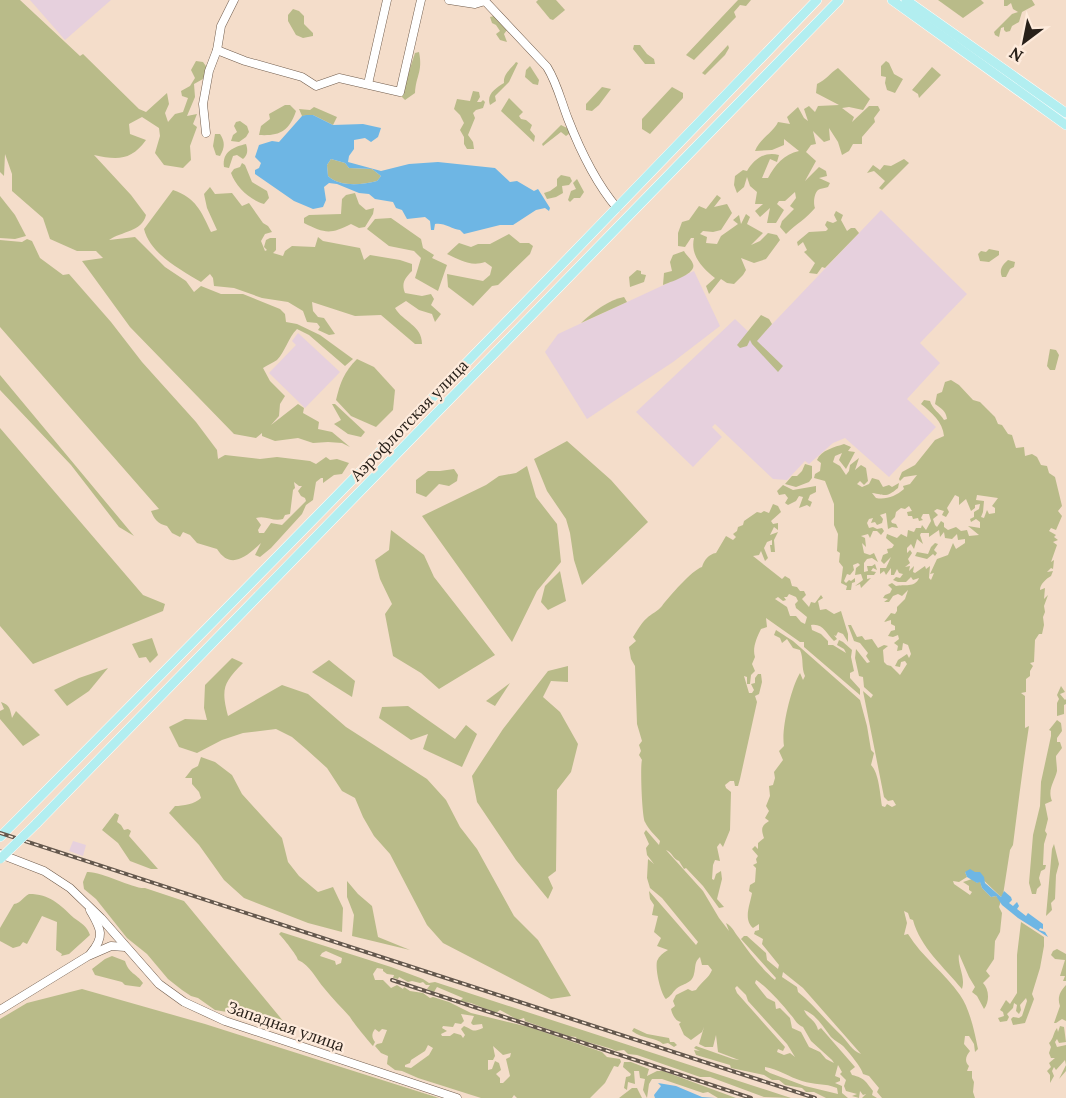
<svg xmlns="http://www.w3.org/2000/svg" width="1066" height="1098" font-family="Lora,serif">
<rect width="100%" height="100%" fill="#f4ddca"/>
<g fill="#e6d0dd">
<path d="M30,0H111L65,40Z"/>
<path d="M881,210L967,294L920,343L940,363L907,399L936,427L889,477L845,438L833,443L809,464L805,461L787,480L773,479L715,424L712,427L722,437L693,467L636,412L735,319L757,340Z"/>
<path d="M694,271L720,326L673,362L587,419L545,352L558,334Z"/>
<path d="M298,333L340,372L305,408L269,373L296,345L292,341Z"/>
<path d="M73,841L86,845L83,856L69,851Z"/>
</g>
<g fill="#b9bb89" fill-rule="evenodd">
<path d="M0,0H20L80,56L83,54L139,109L146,112L167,93L169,104L165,113L168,122L175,114L183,112L188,98L182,96L181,91L190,86L195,78L191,70L196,61L203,62L208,69L203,79L194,84L195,97L187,116L197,114L193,124L197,127L190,146L191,160L183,168L164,165L155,153L160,136L159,128L142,117L129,124L130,134L146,140C131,161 117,160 94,155L131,195L146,215C142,232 122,231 109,240L135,237L165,267L186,281L194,292L201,286L221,294H243L280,309L285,314L286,322L297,324L320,335L353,359L345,366L309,335L297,329C288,338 285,352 277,360C273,363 267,365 263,368L270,381L285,396L280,404L279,416L271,425L298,404L304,408L303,413L319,422L318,429L332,432L350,447L342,443L328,442L313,443L298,438L275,441L262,436V433L256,438L234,434L130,327L82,261L103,258L96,251H77L50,239L43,218L12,191V174L5,154L4,176L0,172Z"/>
<path d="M538,0H556L565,10L553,20L550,19L536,2Z"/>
<path d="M738,0H751L746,6L740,5L734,12L736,17L694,60L686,55Z"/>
<path d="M938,0H981L984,3L963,18Z"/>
<path d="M1004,0H1037H1032L1035,5L1022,12L1019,22L1012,26L1010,31L1006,32L1004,30V27L1001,28L999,37L995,35L994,32L1012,14L1018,12L1013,9L1011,3L1007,6H1004Z"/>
<path d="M293,9L299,11L304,16V24L313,33V36L303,38L296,35L288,21V15Z"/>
<path d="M494,16L507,30L504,34L507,42L500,40L496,34L500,31L496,25L492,23L490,17Z"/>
<path d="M634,45H640L647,54L654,59L655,64H645L633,49Z"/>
<path d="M728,45L729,48L725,55L705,75L702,73Z"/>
<path d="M419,52C423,72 416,75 415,93L405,100L401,96L415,53Z"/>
<path d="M886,61L889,63L894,74L903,79L895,93L887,90L885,83L886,77L881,76V66Z"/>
<path d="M516,62L518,63L509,82L495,96L496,101L490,105C486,94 496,88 504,83C503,74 511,69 516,62Z"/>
<path d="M530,66L539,80L538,85L533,84L525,77L526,70Z"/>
<path d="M932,67L941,75L919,98L918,94L912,90Z"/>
<path d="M838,68L870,99L863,110L849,107L842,108L854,117L852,122L869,106H878L880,110L874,118L875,122L862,137V144H853L849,151L842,155L838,142L829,128L830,140L824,142L813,131L816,144L811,145L806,152L816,161L805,181L819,167L826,171L827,176L819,178L830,183L828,187C826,188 823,188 820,189C814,191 813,203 815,208C806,219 796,224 786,234L780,227L782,221L794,209L790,206L796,198L795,192L785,201H779L777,204L784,210L776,223H767L770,208L760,217L755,211L763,204H755L757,192L750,186L747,177L744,187L737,193L734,185L735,176L743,170L747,171C754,159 765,151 779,155L777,162L770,159L762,178H768C775,165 784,154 799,151L784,139V145L772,150L755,151C760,138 773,133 778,122L790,124L787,117L798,107L804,118L808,121L804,109L809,106L815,112L818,106L839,105L816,93L817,84C826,80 830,73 838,68Z"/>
<path d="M602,87L611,89L599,105L592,111L586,110V104Z"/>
<path d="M672,87L683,93V98L650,134L642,129V119Z"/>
<path d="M473,91L479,92L480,97L477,102H481L483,100L485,102L483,108L476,110L473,113L475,118L468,135L473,142L474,149H467L464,144V137L460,130L464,123L460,115L454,109L457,99L470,101Z"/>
<path d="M509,98L523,112L519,116L521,119L526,120L532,125L530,130L535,136L534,142L501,111Z"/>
<path d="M285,105H290L296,111C289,132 279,136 259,135L261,126L270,119L269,114Z"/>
<path d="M314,107L337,117L333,125L313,115L302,116L299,109L310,110Z"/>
<path d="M240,121L247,126L249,132L246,137L239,142L231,141L233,135L237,132L234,126L236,122Z"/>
<path d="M561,125L567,128L570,133L566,136L561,132L543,146L542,144Z"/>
<path d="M215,134H220C225,142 225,147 220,156L216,155L213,146Z"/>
<path d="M246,144C248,150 248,155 243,159L237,155L233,156L229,168L224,167C222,151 234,147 246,144Z"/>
<path d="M331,159L345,163L349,168L372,169L381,176L377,181C362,185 339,187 328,176L327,165Z"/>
<path d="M904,159L909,163L882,190L879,188L885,181L874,171L867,173L873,165L880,170L884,165L891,166Z"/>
<path d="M242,163L245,165L252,182L267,191L269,198L264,204C250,200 236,187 231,173L234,169L240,167Z"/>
<path d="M561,175L570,177L572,181L569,185L562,186L563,193L556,197L547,199L544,193L550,191L557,186V179Z"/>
<path d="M577,179L584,192L580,198H574L570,202L568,200L571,191L576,189L573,183Z"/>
<path d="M210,187L215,194L232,193L242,206L249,203L263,223L268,226L272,232L265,234L261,241L265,251L267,250L264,247L266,240L270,238H276V250L273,253L283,256L285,251L292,246L315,247L318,237L323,241L360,248L364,260L370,255L400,260L412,264V271C405,278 401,283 405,293L422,296L431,294L434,299L431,305L441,314L435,322L432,314L419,310L406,301L395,308C403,322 422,325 422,344H415L381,315L355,316L312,302L313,311L318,317L324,318L335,334L329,335L318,330L320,327L317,323L307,322L303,311L288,302L262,298L234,288L214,286L213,278L210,274L201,282C181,270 150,254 144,229L173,190C196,198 201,211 211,232L217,230L207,208L204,194Z"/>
<path d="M355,193L359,204L366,210L374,208L373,214L365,227L359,228L351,224C330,235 324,233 304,223V218L309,215L341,214L342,199L346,195Z"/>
<path d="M717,195L721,198L714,207L727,204L732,213L721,230L713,232L703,231L700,234L707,237L706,243L717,244L721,236L738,224L733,220L739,215L741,224L746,214L750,217L747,224L763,233L751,245L760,241L768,233L777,235L780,240L766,259L754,263L741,258L746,270L743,275L734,284L727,283L721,279L709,294L706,286L715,278C702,268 690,255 694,238H691L685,247L678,246V233L682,222L689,220L699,206L706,209Z"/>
<path d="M0,196L15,215L26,236L15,239L0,238Z"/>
<path d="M836,211L843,215L841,220L847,231L851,228H855L859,233L825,268L822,267L817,274L809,273L815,263L804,252L807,250L803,242L798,246L797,242L809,232L826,231L828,229L825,225L827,221L833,223L837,221L834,215Z"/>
<path d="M391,218L421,239L423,248L434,255L432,258L447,265L438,291L415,278L421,258L414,251L389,246L367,229L375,219Z"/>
<path d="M509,234L520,243H529L533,246L530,254L498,285L492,286L473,306L448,287L447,274L483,281L490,275L492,267L485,262C471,267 460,260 447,254L459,243L471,247L478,244H490Z"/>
<path d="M27,239L32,241L40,258L63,275L69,274L111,322L142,362L196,422L217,450L218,459L225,455L260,459L277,457L310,461L316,464L326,457L330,460L337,459L349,463L342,474L334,475L323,483V478H321L316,482L313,500L306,505L302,514L271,548L260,557L255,555L261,543C247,556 231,571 217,549L197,543L190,535L183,532L180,537L172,533L167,526C158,524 154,519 151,511L159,509L0,327V240L22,242ZM294,482L299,486H302L298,491L301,496L305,498L306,501L282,525L271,523L264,533H259L258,530L261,525L256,518C266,515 273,522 283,519L285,515L290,514L293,490L295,488Z"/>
<path d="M989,249L999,251V255L989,262L980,261L978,254L981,251L986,252Z"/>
<path d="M684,251C686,255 692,260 693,264C697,274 670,282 663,285L664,273L672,271L670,262L673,255Z"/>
<path d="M1008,260L1015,262L1014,267L1010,269L1006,277H1002C999,270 1002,265 1008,260Z"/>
<path d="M637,270L641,271V274L646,275L644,282L630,287L629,277Z"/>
<path d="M624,297L627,302L581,323C593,312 608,300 624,297Z"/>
<path d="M761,315L769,319L772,324L757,341L783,366L778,372L752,344L750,340L747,346L740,348L737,345Z"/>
<path d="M1050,349L1056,350L1059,355L1055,370H1050L1047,366Z"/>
<path d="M357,359L374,367L395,390L393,410L376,427L351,416L336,400C340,383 344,372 357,359Z"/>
<path d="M0,375L134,536L119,527L71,465L0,390Z"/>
<path d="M951,380L959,385L973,400L980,402L995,417L998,424L1002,425L1008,434L1012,435L1016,448L1024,447L1025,456L1032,454L1037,457L1041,465L1047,466L1049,473L1055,477L1062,506L1058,511L1062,516L1056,530L1051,528L1049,531L1056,535L1054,537L1058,540L1053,542L1057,545L1051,562L1054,560L1053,569L1051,568L1047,572L1053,571L1051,576C1046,579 1040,584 1040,590L1045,588L1044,599L1048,595L1044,606L1045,612L1043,617L1044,625L1042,634H1039L1035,640L1034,662L1030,663L1033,666L1030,671V676L1026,679V692L1021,693L1025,696V728L1029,726C1023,765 1018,805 1013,845L1010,850L1003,895L1001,897L975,872H965L967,877L959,882L953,881L954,884L970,895L972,892L969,890V886L963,882L972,879L977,883L980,881L982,888L991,897L996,896L1001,901L999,907L1002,913L1000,932L995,941L994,959L986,971L990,976L983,983C989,989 990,1001 984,1009L977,996L972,992L975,987L969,977L959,954C957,965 966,977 962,989C944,967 920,947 913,920L910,919L908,913L904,911L907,923L904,935L908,934C922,957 945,973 960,995C970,1009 975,1034 978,1049L975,1052L974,1044L969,1036H965L964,1044L970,1051C966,1056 964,1061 969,1066L967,1071H972V1078L974,1082L973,1092L975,1098H882L877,1092L879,1088L869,1076L863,1074C862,1068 848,1051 843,1046C840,1043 835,1041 831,1037C823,1027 817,1015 804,1010C807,1018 816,1020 818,1030L821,1028L855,1067L850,1071L852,1075C865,1078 866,1082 873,1091L872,1095L877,1098H862L866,1094L863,1095L860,1091L859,1098L852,1096L857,1094L846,1091L844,1086L846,1080L840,1074L842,1072L838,1065L835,1076L840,1078V1081L835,1083L842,1086V1093L848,1098H826L814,1092H806L802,1088L785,1085L779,1080H772L764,1075L731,1068L730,1065L696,1055L694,1050L700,1051L694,1048L696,1046L733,1059L739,1060L718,1052L716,1035L713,1047H705L699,1044L704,1027L702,1032L691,1040L684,1035L679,1024L681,1022C675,1021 672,1014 671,1009L675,1006L673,1001L676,995L688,989L692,991L696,990C701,982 709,978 712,970L708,965H702L700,957C694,962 696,967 694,974C692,984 683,983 676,989C672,993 671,996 666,999C661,994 655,970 657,961C659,956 663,953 668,950L657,946L661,938L654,932L658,916L652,915L654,905L650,899L649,891L696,945L698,942L662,898L650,888L647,878L648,859L654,864L647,855L646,848L649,844L644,833L646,830L659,845L660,841C655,835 648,829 645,822C642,817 640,765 642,760L639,755L641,751L639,745L642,741L637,724L635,666L631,659L629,647L636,641L633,637C637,631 641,623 647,618C651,614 658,611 662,606C669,597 692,570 702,567C704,560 709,554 716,553L726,536L733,540L736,537L733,534L737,531L738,527L743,525L744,521L757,512L761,513L764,511L769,513L773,504L778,506L781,512L771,521L773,524L778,523V530L774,527L770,535L778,532L774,540L775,552H771L770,545H772V540L767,542L764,548L768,558L765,561L761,551L759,555L753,556L782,579L785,576L790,579L792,586L797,587L800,591H804L806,595L802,599L809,607L811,602L815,603L821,595L823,598L818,601L820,610L826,609L834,614L841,611L848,634V642L843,634L838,632L836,636L834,635L837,639L834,641C826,633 823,623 811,625L812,630L821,634L828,641V645H833L846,653L844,649L837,645L839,640L843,642L852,650L851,657L854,671L850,673V678L860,689V695L804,647V642H800L766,618L767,627L761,629C757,637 752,648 755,657L752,664L755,671L751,675L750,684H747V677L744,676L749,693H752L754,690L751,684L755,683V678L758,674H761L762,682L759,694L755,696L757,702L740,779L738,786H735L734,781H730L725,785L726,788L731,792L730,830L723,847L720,843L717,847L720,861L715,860L713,865L712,879L714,880L716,874L721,871L722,879L717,899L724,907L719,908L703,886L686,868L684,869L679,861C673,859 672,852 666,850L703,891L719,918L729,931L726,923C733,927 734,932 739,938C749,953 762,969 775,980L776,978L741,939L744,936H747L766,953L767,960L778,969L779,965L762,944L763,939L754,934L755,931L759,930V924L753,928C743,919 750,905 752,893L749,891L750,885L755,882L756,868L753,865L757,863L756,859L758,856L752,849L755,846L758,849V843L764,838C761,829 761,826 769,821L765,818L769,811L766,806L770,796L769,786L773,785L775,778L774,772L783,760L779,751L784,746C781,729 791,688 800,673L803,680L805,676C801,667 804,659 800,650L793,648L787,639L782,643L780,638L774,635L776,630L793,641L860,700L867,726L871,750L874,753L871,765C879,773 880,794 882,806L885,807L887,804L892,807L896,805L893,800L888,801L884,797L863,691L871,698L873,695L864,687L863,677L859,676L855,658L856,649L867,663L870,662L866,656L868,653L860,643L854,641L848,625H851L857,637L862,636L865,640L872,639L878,648L884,645L888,646L883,650L884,662L887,665L891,666L900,675L907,664L905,661L901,662L900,667L895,666L898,660L907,654L909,658L911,654L908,645L903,643L902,650L897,651L898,646L894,643L899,639L898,635L893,637L888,636L891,631L895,630V626L891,624V620L884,622L891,613L895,614L897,611V607L905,599L908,590L902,596L898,594L893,596L889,602H884L888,599L883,598L885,595L890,593L892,589L888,585L892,583L896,586C904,584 915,588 919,578L913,580L911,577L906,582H898L893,580L896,577L900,578L903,574L899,573L897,569L894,575H891V568L886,575L884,571L880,574V568H886L891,557L884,564L881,561L883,555L888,553L887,549L892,548L894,545L886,538L887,534L897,538L901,534L907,537L908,530L914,532L916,528H921L922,525L926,530L931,521L929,514H923L921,518L923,520L919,521L918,518L913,519L912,516H908L907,512L912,511L909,506L905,509L901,508L896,512L895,517L891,521L892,523L896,524L898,528L892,527L888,529L886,513L880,515L883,519L882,523L877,525L875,522L871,523L873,518L869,519L867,523L869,528L873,527L877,529L882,528L884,531L881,535L877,531H873L870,538L868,534L861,536L865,538L866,547L862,543L864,553L870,555L874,553L878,562L872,558L867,559L864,563V572L868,571L867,566H872L875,564L877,570L873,568L871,571L876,572L874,575H867V579L871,578L861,588L860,584L855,586L863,580L861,574L855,575L856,568L860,565L858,563L853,565L854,570L850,575L847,574L844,581L846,583L849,580L851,581L855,578V582L852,583L851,590H846L847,586L841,583L843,567L839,562L840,553L837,551L838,534L834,525V504L825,481L814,478L815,474L820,471L821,463L817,460C821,450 835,447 844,444L851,447L848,451L855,452L846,469L839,460L842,453L835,456L833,462L840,466L846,475L849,471L850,465L859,458L855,470L861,465L866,468L868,481L864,485L860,481L857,484L862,487L869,484L872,478L879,480L883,487L889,485L892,487L899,483L898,488C886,498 886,495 872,493L876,498C886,500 896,496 904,489L903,486L910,484L917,475L904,477L900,481L899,479L902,472L915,465L935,440L944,436C943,422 931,412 921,404L924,400L930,401C932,409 940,413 944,420L947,419C946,411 941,408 935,404L937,394L942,392L945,382ZM955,495L959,497V505L966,499L971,511L975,508V505L980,504L979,509L974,512V517L970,519L971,522L976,519L980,522V528L968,526L979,535L969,536L967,530L961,531L956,527L948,530L944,527V523L941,521L937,527L935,525L933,519L938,515L934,511L937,509L944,511L942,515L946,517L949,512L947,508ZM977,495L998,498L992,506L995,508V513L989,514L987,510L984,518L981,517L983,512L984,501L976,500ZM939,530L940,537L944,532L945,538L952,539L957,534L958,540L965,539V543L956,549L953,543L948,555L937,559L930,574L934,573L931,580L929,578L930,566L926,569L925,566L915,573L913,572L914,566L909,571L910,566L905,567L910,563L908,559L912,553L910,550L907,553V548L911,544L914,549L917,539L923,544L920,535L921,533H929V537ZM789,594L796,597L798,601L795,604L796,608L807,617L805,624L801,622L796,616H790L787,607L775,599L778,597L783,601L786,600L784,597H787ZM783,972L803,988L861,1054C852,1051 848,1042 841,1035C827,1022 814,1005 798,992L797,987L782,977ZM756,980C765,985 783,1005 790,1014C795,1019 796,1024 803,1027L811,1041L832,1060L834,1063L826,1059L820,1052L809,1047L801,1032L792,1028L790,1018L780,1008L776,1009L775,1002L767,998L755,983ZM737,986L746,995L748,1001L787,1044L795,1057L790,1053L784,1055L777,1052L778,1049L783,1051L785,1047L737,993L735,988ZM765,1067C778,1069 789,1077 802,1081C814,1085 825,1083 837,1088L838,1094L805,1086L770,1073L765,1070Z"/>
<path d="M332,404H335L365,432L361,437L348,434L334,424L341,420Z"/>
<path d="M0,428L143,595L165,604L163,611L33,664L0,626Z"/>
<path d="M567,441L611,480L648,522L582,585L574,560L570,533L566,519L547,491L534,459Z"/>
<path d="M805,464L812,466V478L809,482L796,487L785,484L792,476H797L802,471Z"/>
<path d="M527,466L536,497L557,524L561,562L537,591L512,642L422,516L486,485L499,476L516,473Z"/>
<path d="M454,469L458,475L457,481L449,486L439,484L426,497L416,493V480L428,471H440Z"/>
<path d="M783,485L793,490L816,486V492L810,495L808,500L812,502L810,507L807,505L799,508L803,497L799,496L796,501L788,505L785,503L788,498L785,494L779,495L777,491Z"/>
<path d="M391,530L424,555L434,577L495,655L439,689L421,673L393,656L385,614L392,604L380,579L375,560L389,550Z"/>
<path d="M935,543L938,544L934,550L937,553L935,556L933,554L927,559L915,556L917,552L928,554L931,547Z"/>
<path d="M560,571L566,601L548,610L541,602L545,586Z"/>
<path d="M152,638L158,655L150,663L146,657L139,658L132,644Z"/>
<path d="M232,658L243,663C223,683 221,689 228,716L282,685L308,694L346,727L427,779L446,800L460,827L477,849L514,916L538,940L571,996L551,999L443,943L427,925L390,854L374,836L363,817L355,798L342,791L327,768L306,749L292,737L276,729L243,733L222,740L197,753L179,747L169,727L185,719L207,720L204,708L205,685Z"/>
<path d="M329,660L355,681L352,697L312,672Z"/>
<path d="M568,666V682L551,681L543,697L560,712L578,744L571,772L557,790L556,871L548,877L553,888L548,899L516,860L477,802L472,776L503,729L548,671Z"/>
<path d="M108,668L89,691L67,706L54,690L79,678Z"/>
<path d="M510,683L495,706L486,701Z"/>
<path d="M1061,686L1065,692L1060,694L1065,700L1066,699V704L1064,705V714L1057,716V703L1059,699L1057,695Z"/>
<path d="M1,702C10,705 10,709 12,718L16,711L40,735L23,746L0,719V711L4,709Z"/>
<path d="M408,706L455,739L466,725L477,734L462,767L423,749L428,734L411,740L379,718L382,707Z"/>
<path d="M1057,720L1061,723L1062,731L1057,738V742H1060L1062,748L1056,756C1056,760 1057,767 1057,771C1055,781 1047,789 1052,801L1045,804L1048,819L1045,831L1047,834L1044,844L1043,865H1046L1045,869L1041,871L1039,878L1041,885L1037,889L1036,894H1032L1029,883L1033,835L1040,806L1041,782L1051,736V731L1049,730Z"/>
<path d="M201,757L215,762L232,775L242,794L282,838L288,862L299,876L318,892L333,887L343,908L342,932L308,923L244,898L224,880L199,845L169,813L175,806C183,806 195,804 201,798L199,792L192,784V778H185L192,769L198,766Z"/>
<path d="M115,813L119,815L117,822L121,825L124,830L128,829L131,831L129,836L158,869H151L130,861L118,843L102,830Z"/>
<path d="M1054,844L1059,864L1056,875L1055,899L1051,903L1052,910L1046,916L1052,849Z"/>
<path d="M87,872C101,871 133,889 145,888L184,901L293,1033L268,1028L263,1025L255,1024L249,1018L234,1016L227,1012L215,1010L198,998L191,996L182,990L168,979L147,954L127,938L96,899L84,889L83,882Z"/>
<path d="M347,881L358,894L372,906L378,937L410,950L352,936L354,915L347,897Z"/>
<path d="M29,894C50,894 59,904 74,918C81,923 87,926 90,935L69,954L61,956L62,954L56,950L57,922L42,916L27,944L23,942L20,946L13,948L0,941V928L14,904C21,903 23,897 29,894Z"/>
<path d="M1021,922L1044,937V946L1040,968L1032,994L1034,999L1025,1023L1013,1025L1011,1019L1013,1017L1019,1018L1022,1016L1027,1001L1026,998L1020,1005L1021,1010L1019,1014L1016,1011L1017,1005L1014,1003L1013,1008L1007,1014L1009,1017L1007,1021L1000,1022L998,1018L1004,1016L1003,1012L1000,1010L1006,1000L1010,1004L1017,993V955Z"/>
<path d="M281,932L391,967L423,979L429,983L435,982L791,1098L764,1097L710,1077H700L637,1055L628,1054L624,1050L616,1051C612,1048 586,1042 577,1039L576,1037L568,1036L525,1021L524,1018L518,1020L500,1010L496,1013L471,1003L460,1001L463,998L437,987L434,992L427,989L430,985H426L423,982L420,983L412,981L408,982L399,977L398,979L393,978L394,975L387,974L383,971V969L377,968L373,974L375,980H383L391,988L397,985L403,989L404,987L410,991L423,993L430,998L433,997L449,1002L471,1013L529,1027L602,1052L607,1057L620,1059L621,1062L618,1067L614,1066L605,1083L590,1098H517L514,1095L512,1098H481L418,1078L402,1071L395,1070L387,1064L388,1056L381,1053L375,1046L377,1044L382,1043L387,1030L382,1029L379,1032L375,1029C371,1034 372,1038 375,1042L373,1046C370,1043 352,1021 350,1017C342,1008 332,998 324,988C316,979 310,965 298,960C297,955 283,938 279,934ZM326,951L342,958L341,963L336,965L335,961L320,956L322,953ZM461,1014L474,1016L471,1023L473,1025L482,1024L483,1028C471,1033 474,1030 464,1026L461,1029L465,1035L463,1038L461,1035L454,1033L450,1036H442L441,1034L447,1031L442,1028L443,1026L453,1027L455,1023L461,1024L464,1021ZM428,1045L433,1048L429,1055L411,1068L405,1067V1065L410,1063L411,1060L425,1051ZM493,1046L503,1055L511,1053L510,1057L506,1059L510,1076L503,1083H500V1078L496,1074L501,1070L499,1063L495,1061L492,1069L488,1070V1060H493L495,1056Z"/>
<path d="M1057,949L1066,954V981H1063L1065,976H1060L1065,960L1055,959L1051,955L1053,951Z"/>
<path d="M112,956L125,961C129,974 136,973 143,983L140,987L125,985L122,982L95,975L92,969L105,959Z"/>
<path d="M1066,985V1021L1062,1019L1056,1023H1054L1060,1006C1057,998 1060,991 1066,985Z"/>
<path d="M82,989L205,1024L439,1098H0V1019L27,1003Z"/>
<path d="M1060,1026L1064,1027L1066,1042L1059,1043L1057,1039L1055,1042L1057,1047L1066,1045V1071L1059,1079L1066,1065L1065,1060L1056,1070L1054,1067L1052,1071L1054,1076L1050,1083V1075L1047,1071L1051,1067L1049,1063L1055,1058H1051L1049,1053L1051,1047L1049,1043C1054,1038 1053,1033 1057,1028L1058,1032Z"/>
<path d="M634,1028L647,1034L669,1038L670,1042H674L677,1045L674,1047L668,1043L663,1044C656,1037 642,1039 632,1031Z"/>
<path d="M624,1062H631L649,1069L647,1076L657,1071H663L736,1098H718L708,1092L703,1093L662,1079H652L649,1084L647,1098L643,1090L645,1079L640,1078L639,1071H634L635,1084L628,1082L627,1090L624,1088L626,1077L630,1076L631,1074L623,1067Z"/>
<path d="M632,1088H637L642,1098H619Z"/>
</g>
<g fill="#6eb6e4" fill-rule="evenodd">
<path d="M306,115H313L333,125L363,124L381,128L378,137L371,142L365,138L354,140V149L349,156L348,162L381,171L409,164L438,162L495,168L510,182L517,181L534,191L538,189L550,208L549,211L545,208L536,210L513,225H500L464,234L460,230C452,229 443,222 435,224L434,230H431L430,221L425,217L407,219L402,210L396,208L393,202L375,199L369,194L359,193L337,184L329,183L324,187L326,200L323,207L313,209L294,201L255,174V170L259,168L261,163L255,157L259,145L272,141L279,142L302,116ZM331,159L345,163L349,168L372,169L381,176L377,181C362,185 339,187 328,176L327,165Z"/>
<path d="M970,869L975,872H980L984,877L985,883L1001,897L1004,891L1011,897L1012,900L1009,903L1013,906L1017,902L1019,906L1017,909L1026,916L1028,913L1043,924V929L1040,928L1039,930L1045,932L1048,937L1018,918L1002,905L996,896L991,897L982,888L980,882L977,883L967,877L965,872Z"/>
<path d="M658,1083L676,1086L702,1097L715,1098H655L654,1095L661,1086Z"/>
</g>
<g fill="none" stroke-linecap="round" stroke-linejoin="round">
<defs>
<g id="minor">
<path d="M449,0L475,4L485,1"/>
<path d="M484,0L547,67C557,83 561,101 568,119C580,150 596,183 617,208"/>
<path d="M217,50L245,61L302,77L316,86L339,78L400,92L421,0"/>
<path d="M368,84L387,0"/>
<path d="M206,133L203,104L209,71L217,50L221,26L234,0"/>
<path d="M0,854L44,871L70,888L101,918L159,984L184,1002L225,1021L457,1098"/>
<path d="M90,910C100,928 106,935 91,953"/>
<path d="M0,1010L88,956L111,946L125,947"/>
</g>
<g id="major">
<path d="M892,0L1066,125"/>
<path d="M906,0L1066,113"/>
<path d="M36,824L839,0"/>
<path d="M0,837C275,561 547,281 817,0"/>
</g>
</defs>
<use href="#minor" stroke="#705c4c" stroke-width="9"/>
<use href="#major" stroke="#fff" stroke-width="10"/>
<use href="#minor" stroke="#fff" stroke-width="8"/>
<use href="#major" stroke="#b2eef0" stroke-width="9"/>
<defs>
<g id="rail">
<path d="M0,833L815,1098"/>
<path d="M392,980L751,1098"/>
</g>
</defs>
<use href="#rail" stroke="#64584d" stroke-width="4"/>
<use href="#rail" stroke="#feebdc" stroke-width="1.5" stroke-dasharray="4.5" stroke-linecap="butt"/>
<defs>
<path id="major-bridge" d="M0,859L36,824"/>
</defs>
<use href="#major-bridge" stroke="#fff" stroke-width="10" stroke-linecap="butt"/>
<use href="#major-bridge" stroke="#b2eef0" stroke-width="9"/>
</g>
<g text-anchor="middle" stroke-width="4.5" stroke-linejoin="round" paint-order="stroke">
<g font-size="16" fill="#282019" stroke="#feebdc">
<text transform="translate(409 420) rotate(-46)" y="6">Аэрофлотская улица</text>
<text transform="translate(286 1026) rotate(19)" y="6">Западная улица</text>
</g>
</g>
<g transform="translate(1024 42) rotate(212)" stroke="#feebdc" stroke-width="4.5" paint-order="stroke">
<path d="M0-4.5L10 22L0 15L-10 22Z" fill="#282019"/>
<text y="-9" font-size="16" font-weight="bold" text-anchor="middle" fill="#282019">N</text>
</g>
</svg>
